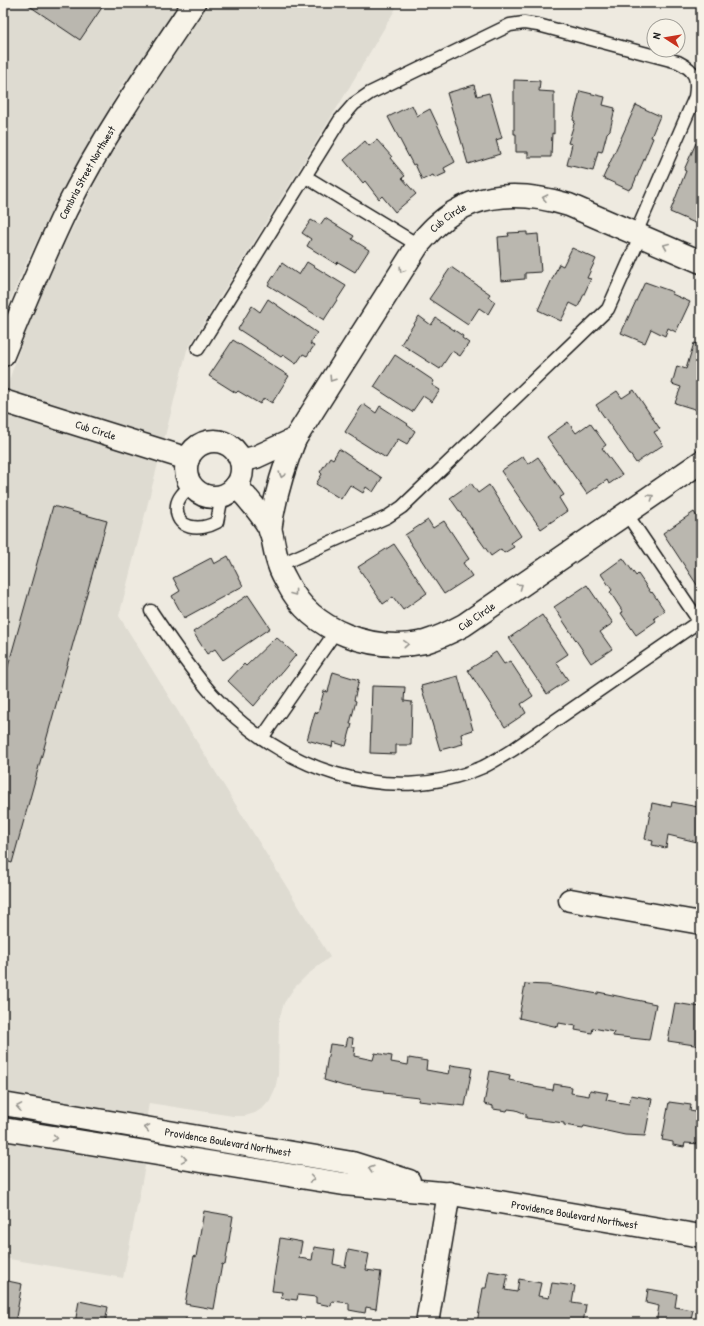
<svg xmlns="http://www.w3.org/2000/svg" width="704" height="1326" font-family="'Patrick Hand',sans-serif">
<rect width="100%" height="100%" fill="#eeeae0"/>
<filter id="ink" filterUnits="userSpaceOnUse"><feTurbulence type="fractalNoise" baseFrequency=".025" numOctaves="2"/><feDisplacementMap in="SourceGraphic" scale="8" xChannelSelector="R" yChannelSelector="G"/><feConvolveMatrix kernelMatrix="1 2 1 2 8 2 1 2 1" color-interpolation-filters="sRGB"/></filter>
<g filter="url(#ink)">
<path fill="#dedbd1" d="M3,3H399L340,103L187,350L119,616L330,957L307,975L294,988L284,1003L279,1020L278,1075L275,1089L270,1100L264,1107L255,1113L245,1116H233L149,1103L139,1161L145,1166L123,1278L3,1258V398L29,322L54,265L100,174L148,94L126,79L61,191L30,255L3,317Z"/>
<g fill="#bab7af" stroke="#1c1c1c">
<path d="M25,3H105L80,40Z"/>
<path d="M514,80L540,81L539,91L554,92V134L552,133L551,157H528V152H516V134H514Z"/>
<path d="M474,85L477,96L489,93L502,138L496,140L500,154L468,164L447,93Z"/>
<path d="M580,91L605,97L603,105L615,108L610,130L607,133L602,152L598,151L593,171L567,165L572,144L568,143L575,121L573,120Z"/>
<path d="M412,105L417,116L430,109L455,162L444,168L446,173L435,178L433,175L422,180L415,164L413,165L388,117Z"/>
<path d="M636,105L660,116L651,137L653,138L632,188H630L629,190L603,178Z"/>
<path d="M377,140L392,157L390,158L405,176L402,178L416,194L395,212L382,196L379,199L365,181L363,183L344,160L365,141L369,146Z"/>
<path d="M696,143L701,145V209L695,223L670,212L686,171L684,170Z"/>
<path d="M325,218L354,236L352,239L369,250L355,272L338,262L336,264L307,246L311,239L302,233L311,220L320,225Z"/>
<path d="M527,232V235L538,234L541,272L525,273V279L501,281L498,237L509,236L508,233Z"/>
<path d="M572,248L596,259L587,278L591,279L578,307L570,303L561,321L538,310L559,264L563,266Z"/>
<path d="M307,262L346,286L324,320L268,285L282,263L299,275Z"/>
<path d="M451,267L490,294L488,297L495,302L488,314L479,308L468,325L429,299Z"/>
<path d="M645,282L673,292L672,294L690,302L676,332L668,328L665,336L651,329L645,343L621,333Z"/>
<path d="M268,299L317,333L310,344L314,346L307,356L303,354L296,364L283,355L281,357L238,329L252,306L260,312Z"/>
<path d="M419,316L431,325L436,318L463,336L462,338L469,343L460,356L452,351L440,369L401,344Z"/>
<path d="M233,340L289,376L272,403L264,398L260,404L238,391L236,393L209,376Z"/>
<path d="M694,343L701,345V411L675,403L681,387L672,384L677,366L686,369Z"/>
<path d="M395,355L434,381L432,385L440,390L432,402L423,396L412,412L374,387Z"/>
<path d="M634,390L660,429L654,432L663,445L636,463L596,405L617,391L622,398Z"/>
<path d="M363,404L376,413L380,406L408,424L407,425L415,431L407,444L398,439L386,458L345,432Z"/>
<path d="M568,422L576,433L590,423L606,445L602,448L622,475L609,484L607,480L587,494L547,437Z"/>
<path d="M339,449L382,478L373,492L366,487L363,493L350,485L341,499L316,484L322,474L320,472L330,457L333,459Z"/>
<path d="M523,456L528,464L538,457L564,495L559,498L567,511L541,529L501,471Z"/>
<path d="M471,483L478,493L489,485L521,536L511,543L514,547L504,553L501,549L491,556L450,498Z"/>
<path d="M53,506L107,521L12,863L3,860V684Z"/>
<path d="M694,512L701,523V586L699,588L663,533Z"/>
<path d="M428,520L433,528L444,521L469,559L463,563L472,576L444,594L405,535Z"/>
<path d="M394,544L427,593L403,610L393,597L383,604L358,567Z"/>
<path d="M228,556L243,586L184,618L172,596L180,591L173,578L211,558L214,564Z"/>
<path d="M623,558L636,576L638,574L651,593L652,592L665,611L654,618L656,621L636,635L621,613L623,612L610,592L612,590L601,574Z"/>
<path d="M587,585L613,623L600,632L612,649L591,663L554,607Z"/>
<path d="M248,595L270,628L223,660L215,649L207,654L193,632Z"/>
<path d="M542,615L568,654L556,662L568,680L547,694L509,638Z"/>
<path d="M276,637L296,655L254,706L228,681L244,664L246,666Z"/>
<path d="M496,652L504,664L510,661L533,696L521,704L526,713L505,727L468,670Z"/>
<path d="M333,672L359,680L354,700L356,701L350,724H352L346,746L333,742L332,747L307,740L315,712L318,713L324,691L328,692Z"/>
<path d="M458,676L473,730L461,734L463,744L440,750L421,686Z"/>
<path d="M372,686L405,687L404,701L412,702L411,745H396V754L370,753Z"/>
<path d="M672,802L698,807V809L701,810V843L668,835L666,848L652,845L653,841L645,839L652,803L671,807Z"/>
<path d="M525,984L547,985L598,994V992L656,1004L649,1040L613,1036L614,1032L593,1028L592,1033L575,1030L576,1026L559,1023L558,1027L519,1018Z"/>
<path d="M675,1003L701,1007V1046L668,1041Z"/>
<path d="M348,1037L353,1038L352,1047H355L354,1056L373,1060L375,1053L392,1056L391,1062L408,1065L409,1058L427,1061L426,1070L449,1074L451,1065L472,1068L465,1106L418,1101L419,1097L383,1093L384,1091L344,1086L324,1080L330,1044L346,1046Z"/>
<path d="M490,1071L510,1075L509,1080L534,1085V1087L553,1090L554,1084L572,1087L571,1093L589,1096L590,1090L608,1093L606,1100L629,1104L631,1095L652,1099L645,1136L625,1135L584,1126L583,1128L564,1125V1123L526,1118V1114L516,1110L508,1109L507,1111L493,1109V1106L484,1104Z"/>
<path d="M669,1102L691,1105L690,1111L701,1113V1144L685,1143L684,1147L673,1145V1142L662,1140Z"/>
<path d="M204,1211L233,1216L225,1265L222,1264L214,1309L185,1304L194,1256L196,1257Z"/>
<path d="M280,1238L302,1242L299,1258L312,1260L314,1247L335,1250L333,1264L345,1267L348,1250L369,1254L366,1270L381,1272L376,1309L366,1307L365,1313L349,1310V1303L332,1301L331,1306L316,1303V1297L298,1295L297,1300L281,1298L282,1292L272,1291Z"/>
<path d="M489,1271L508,1274L505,1290L517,1292L519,1279L541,1283L538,1296L549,1298L552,1283L575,1286L572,1303L586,1305L583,1323H477L483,1288H486Z"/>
<path d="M3,1280L22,1284L15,1323H3Z"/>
<path d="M648,1289L677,1294L675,1307L693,1310L690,1323H656L659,1306L646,1303Z"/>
<path d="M79,1301L108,1307L105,1323H75Z"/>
<path d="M185,1319L204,1323H185Z"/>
</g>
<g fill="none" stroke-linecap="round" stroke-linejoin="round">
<defs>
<g id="lane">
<path d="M306,177L418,245"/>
<path d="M198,349L340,120L354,104L370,93L510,25L524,23L538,25L678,62C696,71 698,78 695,97L636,233"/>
<path d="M191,485C186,490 178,497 177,505C174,531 201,531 217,522L222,496"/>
<path d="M626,513L699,621"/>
<path d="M279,565L387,517L402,507L608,309L641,235"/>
<path d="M151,611C170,639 189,668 212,694C278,768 387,809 483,767C493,762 504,755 514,749L701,620"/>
<path d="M262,738L336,631"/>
</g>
<g id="street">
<path id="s1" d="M3,401L188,459"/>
<circle cx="214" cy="469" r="28"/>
<path id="s2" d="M241,461L256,457L295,439L418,245C424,239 430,231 437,225C475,190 523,191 569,205L701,262"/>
<path id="s3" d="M236,486C246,496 266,519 271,532C274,543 275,555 279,565C281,572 285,578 288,584C312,632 374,653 425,642C438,638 451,632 464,625L701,462"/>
<path d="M270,531C274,499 283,469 295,439"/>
<path d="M570,900L701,923"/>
<path id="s4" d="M3,1104L352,1163L409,1181"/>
<path id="s5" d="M3,1129L344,1184L452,1194L701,1236"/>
<path d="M427,1323L449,1193"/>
</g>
<g id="secondary">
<path id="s6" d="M3,355C23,306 43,258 66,210C102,138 149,70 194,3"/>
</g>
</defs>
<use href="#lane" stroke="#1c1c1c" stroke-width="15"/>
<use href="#street" stroke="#1c1c1c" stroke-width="25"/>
<use href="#secondary" stroke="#1c1c1c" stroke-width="25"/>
<use href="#lane" stroke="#f7f3e8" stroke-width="12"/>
<use href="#street" stroke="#f7f3e8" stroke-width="22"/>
<use href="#secondary" stroke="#f7f3e8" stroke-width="22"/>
</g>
<defs><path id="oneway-chevron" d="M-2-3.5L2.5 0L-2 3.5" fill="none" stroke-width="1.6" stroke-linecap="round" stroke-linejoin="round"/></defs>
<g stroke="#94928c">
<use href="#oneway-chevron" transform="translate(545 198) rotate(-169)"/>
<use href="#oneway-chevron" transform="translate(666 246) rotate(-157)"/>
<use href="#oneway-chevron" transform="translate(402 270) rotate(123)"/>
<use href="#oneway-chevron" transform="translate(332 379) rotate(123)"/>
<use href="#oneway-chevron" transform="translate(282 475) rotate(106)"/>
<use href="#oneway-chevron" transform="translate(651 497) rotate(-34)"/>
<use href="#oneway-chevron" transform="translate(520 586) rotate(-35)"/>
<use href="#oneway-chevron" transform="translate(294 593) rotate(53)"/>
<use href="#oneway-chevron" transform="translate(406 644) rotate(-4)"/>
<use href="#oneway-chevron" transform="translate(19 1107) rotate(-170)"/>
<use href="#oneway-chevron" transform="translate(147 1128) rotate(-170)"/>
<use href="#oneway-chevron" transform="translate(55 1138) rotate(9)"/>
<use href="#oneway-chevron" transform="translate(184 1159) rotate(9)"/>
<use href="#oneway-chevron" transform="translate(371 1169) rotate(-163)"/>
<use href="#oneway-chevron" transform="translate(312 1179) rotate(9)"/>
</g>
</g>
<g text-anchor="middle" stroke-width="4" stroke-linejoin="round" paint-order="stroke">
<g font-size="11" fill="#1c1c1c" stroke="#f7f3e8">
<text dy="4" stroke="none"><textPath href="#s6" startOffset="201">Cambria Street Northwest</textPath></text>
<text dy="4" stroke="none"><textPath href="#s2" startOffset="329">Cub Circle</textPath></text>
<text dy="4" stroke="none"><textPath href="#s1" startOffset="97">Cub Circle</textPath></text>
<text dy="4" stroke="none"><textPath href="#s3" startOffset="330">Cub Circle</textPath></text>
<text dy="4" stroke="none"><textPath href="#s4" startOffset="228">Providence Boulevard Northwest</textPath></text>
<text dy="4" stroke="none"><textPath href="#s5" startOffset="578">Providence Boulevard Northwest</textPath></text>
</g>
</g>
<rect width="704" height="1326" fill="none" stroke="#f7f3e8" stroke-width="16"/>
<rect x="8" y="8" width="688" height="1310" fill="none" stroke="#1c1c1c" stroke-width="1.5" filter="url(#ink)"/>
<g transform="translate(666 38) rotate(282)"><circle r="19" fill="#f7f3e8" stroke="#9f9d96"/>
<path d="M0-3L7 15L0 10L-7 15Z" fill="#c8321e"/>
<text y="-6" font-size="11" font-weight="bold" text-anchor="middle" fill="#1c1c1c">N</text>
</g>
</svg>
